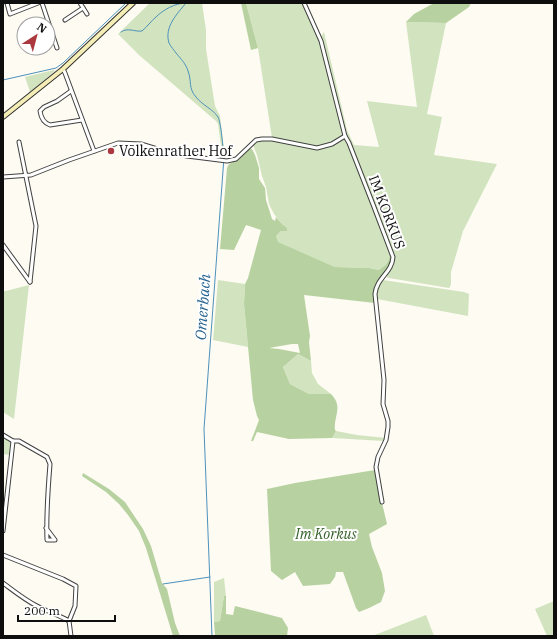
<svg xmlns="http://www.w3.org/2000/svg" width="557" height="639" font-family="'IBM Plex Serif',serif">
<rect width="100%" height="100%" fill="#fdfbf2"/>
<g fill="#d2e4bf">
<path d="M150,3H202L206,30V49L215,106L220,116L225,158L224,159L219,158L221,156L222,153L218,124L216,121L139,55L118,34Z"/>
<path d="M246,3H303L321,45L342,131V135L332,143L316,147L272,138L258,48Z"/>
<path d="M406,22L446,23L427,114L442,117L434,155L497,164L463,231L451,272V284L450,287L449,288L389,278L387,277V275C392,268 395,266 394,257L346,135L321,37L324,32L347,130L354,145L379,147L367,101L417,107Z"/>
<path d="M54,70L55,71L30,92L25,77Z"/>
<path d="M262,140H272L309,148L333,145L342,140H346L373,208L390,252L389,261L384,267L379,270L369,268L335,267L277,242L276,236L281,231L283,225L274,214L269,204L266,187L262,176L257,155L253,145L257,141Z"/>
<path d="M218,280L245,284L244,304L248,347L213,340Z"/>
<path d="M383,280L464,292L469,294L468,316L377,299C376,292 378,286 383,280Z"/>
<path d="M29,285L14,419L3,412V291H6Z"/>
<path d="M298,354L311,361L312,373L318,384L331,394H309L290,384L283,367Z"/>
<path d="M336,431L357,435L386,438L384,441L332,438Z"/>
<path d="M3,438L10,442L11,445L10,455L3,454Z"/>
<path d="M224,578L226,596H224L220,621L214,622V582Z"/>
<path d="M554,601V636H547L535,609Z"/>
<path d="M426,615L434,636H372Z"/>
</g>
<g fill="#b7d2a0" fill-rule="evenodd">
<path d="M241,3H246L258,48L251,50Z"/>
<path d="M434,3H471L469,7L446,23L406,22L414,14Z"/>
<path d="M249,149H252L255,155L259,168V179L265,188L266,200L272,219L275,221L276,217L283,225L287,228V231H281L276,236L278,242L335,267L369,268L379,270C388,264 389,262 390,252L391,258L390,266L377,283L375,303L304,295L310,336L309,342L311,361L298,354L283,367L290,384L309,394H331C344,407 333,417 335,430L336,431L332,438L289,439L257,432L253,441H251L259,420L257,416L253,400L244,304L245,284L248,278L261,230L246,225L234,250L220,249L227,168L229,164L237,160ZM292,344H298L300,353L279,349L269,348Z"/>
<path d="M375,470L376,471L382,503L387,524L369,534L372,547L382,573L385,591L381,602L369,608L359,612L356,608L343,572H336L335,577L330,584L303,586L295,572L282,580L271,571L267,489L295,483Z"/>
<path d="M83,473L109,489L125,502L143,529L151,546L162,583L167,589L175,623L180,636H173L146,548L139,531L128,515L119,504L106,492L82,476Z"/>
<path d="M224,596H226V614L233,615L235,606L282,618L288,628L287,636H215L214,622L220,621Z"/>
</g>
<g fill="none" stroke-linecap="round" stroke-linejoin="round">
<g stroke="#4d91bc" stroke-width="1">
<path d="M186,3C177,14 164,27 169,43C171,47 174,50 176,53C181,59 186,64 188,71C192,81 188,88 196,97C202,105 213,109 218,117C221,122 223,149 224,157L204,429L212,636"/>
<path d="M121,32C128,27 134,32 142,31C147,27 151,21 156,17C163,10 175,3 186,3"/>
<path d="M3,80L56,68L63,63L126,3"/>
<path d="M163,584L210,577"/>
</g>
<defs>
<g id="street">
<path d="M7,3L10,14L38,3"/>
<path d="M42,3L57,48"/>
<path d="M80,3L87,14"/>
<path d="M304,3L321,41L345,136L349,143L374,207L393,257C392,273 377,277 375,294L384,380L383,404L388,421V427L386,440L378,457L376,467L382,502"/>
<path d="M65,20L83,8"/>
<path d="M63,69L65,73L94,151"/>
<path d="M71,91L57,101L44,107L40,111C41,118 44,123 50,125L82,120"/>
<path d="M19,142L36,226L30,282"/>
<path d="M3,177L31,175L69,160L118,143L141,144L167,152L187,156L227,161L236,159L256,140L262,139H272L317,148L332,144L345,136"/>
<path d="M3,245L30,282"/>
<path d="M3,435L13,441H19L47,457L50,464C48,489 46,515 47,540H55L46,528"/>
<path d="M3,531L13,441"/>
<path d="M3,555L63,579L76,586L75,606L69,621L71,636"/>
<path d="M3,583C14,591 25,600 37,606C48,612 59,615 69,621"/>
</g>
<path id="secondary" d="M3,117L63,69L133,3"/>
</defs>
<use href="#street" stroke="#414141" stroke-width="5"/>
<use href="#secondary" stroke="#303030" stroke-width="6"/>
<use href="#street" stroke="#fff" stroke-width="3"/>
<use href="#secondary" stroke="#f4edb5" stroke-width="4"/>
</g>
<circle fill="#ac383f" stroke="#fff" stroke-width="1.5" cx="111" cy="151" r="4"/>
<g text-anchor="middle" stroke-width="4" stroke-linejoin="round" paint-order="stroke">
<g font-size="14" fill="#0e0e0e" stroke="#fff" text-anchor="start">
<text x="119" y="156">Volkenrather Hof</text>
</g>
<g font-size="14" fill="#0e0e0e" stroke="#fff">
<text transform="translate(387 212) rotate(69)" y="5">IM KORKUS</text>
</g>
<g font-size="14" font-style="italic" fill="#335e27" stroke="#fff">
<text x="326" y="539">Im Korkus</text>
</g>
<g font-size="15" font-style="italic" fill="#286490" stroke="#fff">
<text transform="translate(203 307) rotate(-86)" y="5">Omerbach</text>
</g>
</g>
<rect width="557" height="639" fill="none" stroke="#0e0e0e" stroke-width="8"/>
<g transform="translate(36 36) rotate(36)"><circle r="19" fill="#ffffff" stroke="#9f9f9f"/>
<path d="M0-3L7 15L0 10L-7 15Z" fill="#ac383f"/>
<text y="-6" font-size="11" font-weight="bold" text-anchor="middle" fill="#0e0e0e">N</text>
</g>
<path d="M18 615v6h97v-6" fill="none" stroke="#0e0e0e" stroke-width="2"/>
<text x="24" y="615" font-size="12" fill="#0e0e0e" stroke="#ffffff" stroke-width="3" paint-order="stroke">200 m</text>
</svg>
